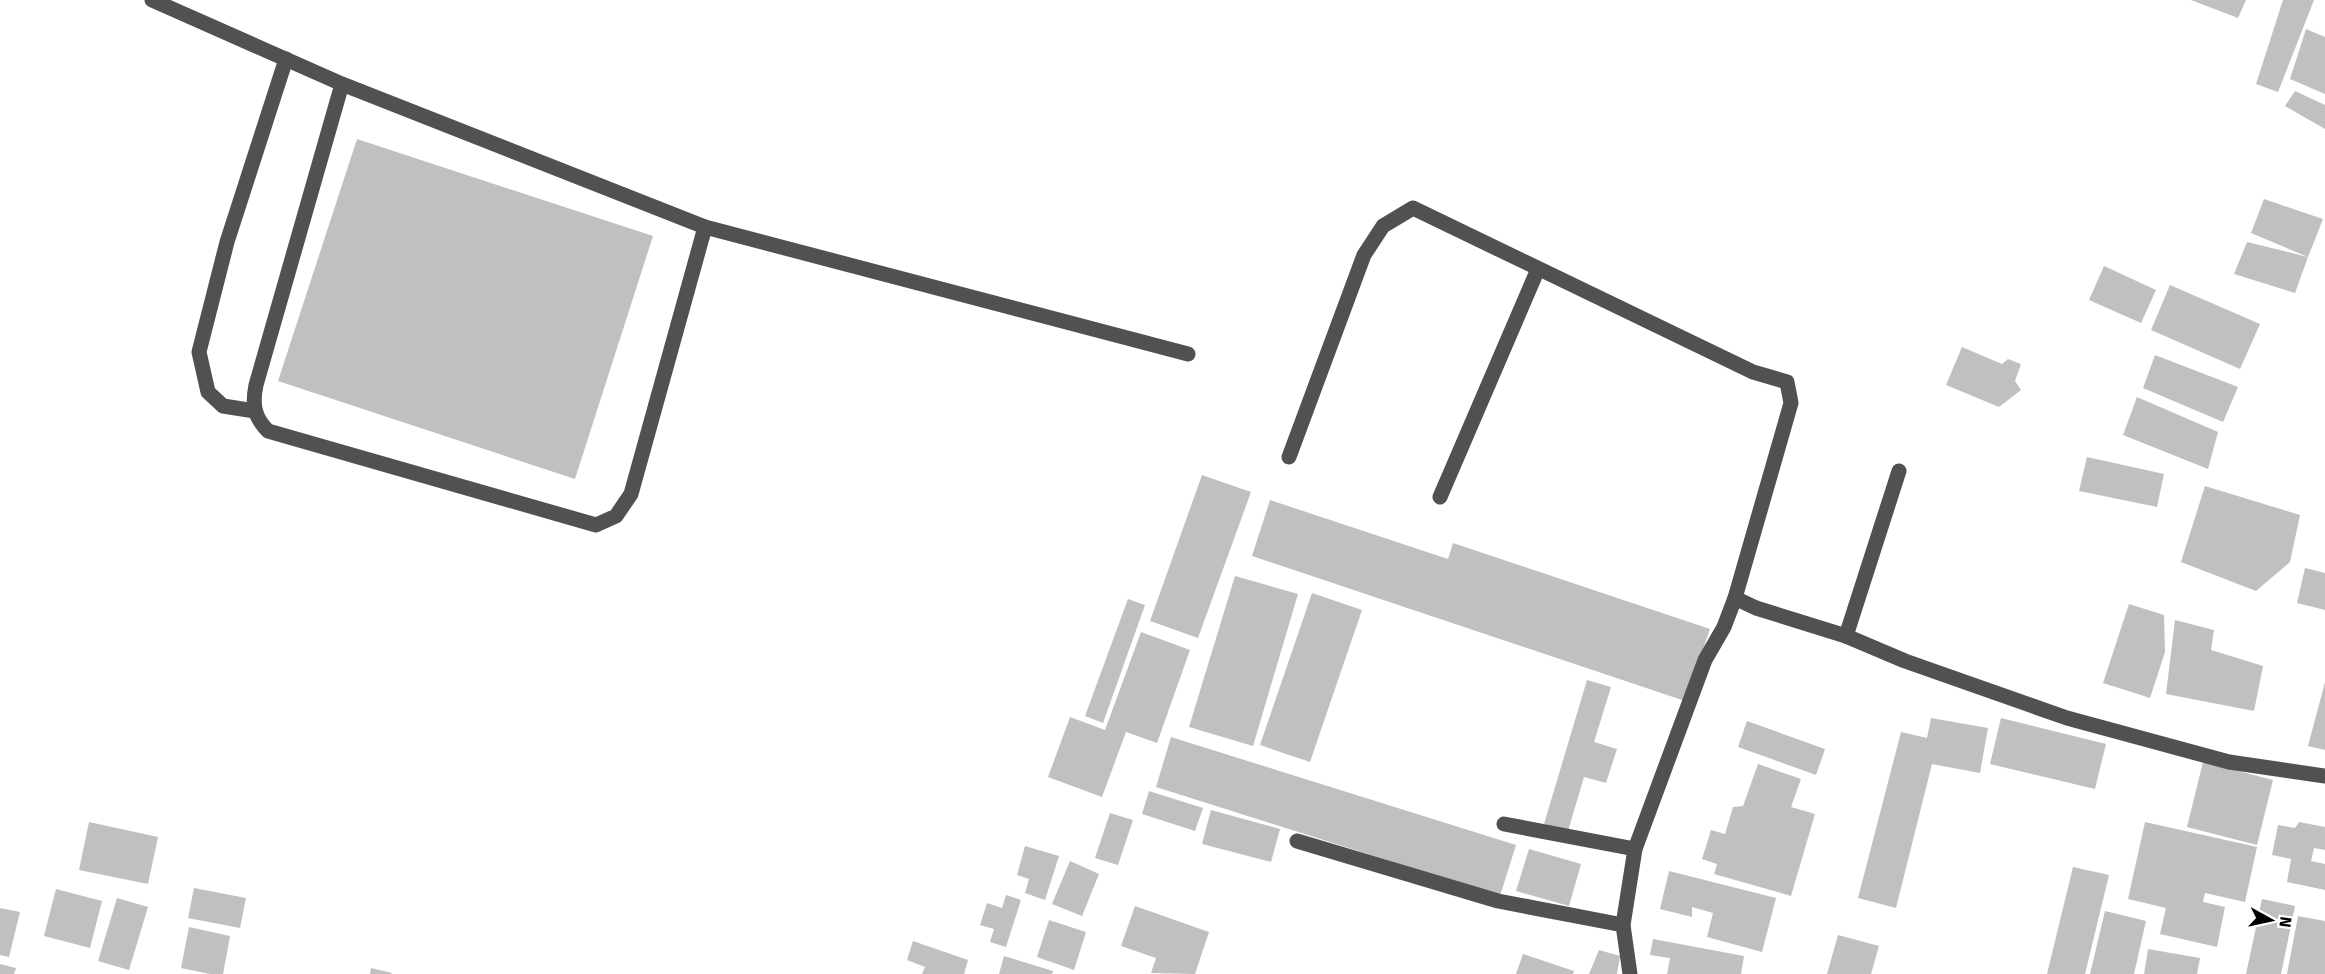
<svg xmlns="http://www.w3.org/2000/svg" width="2325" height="974" font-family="'Fira Sans',sans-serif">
<rect width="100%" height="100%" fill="#fff"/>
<g fill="#c0c0c0">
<path d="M2191,0H2246L2238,18Z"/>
<path d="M2283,0H2314L2278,92L2256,84Z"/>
<path d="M2306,29L2325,37V94L2290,79Z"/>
<path d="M2295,91L2325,105V129L2285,106Z"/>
<path d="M357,139L653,236L575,479L278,381Z"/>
<path d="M2264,199L2323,219L2308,257L2251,233Z"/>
<path d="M2247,242L2308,257L2295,293L2234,274Z"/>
<path d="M2104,266L2156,290L2141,323L2089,300Z"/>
<path d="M2170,285L2260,324L2240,369L2151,330Z"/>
<path d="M1962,347L2002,364L2008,359L2021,364L2015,381L2021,390L1999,407L1946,385Z"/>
<path d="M2155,355L2238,387L2223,422L2143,388Z"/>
<path d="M2137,397L2218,432L2208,469L2123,435Z"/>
<path d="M2087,457L2164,474L2157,507L2079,491Z"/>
<path d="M1202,475L1251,492L1198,638L1150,621Z"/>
<path d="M2205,486L2300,515L2290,562L2256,591L2181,562Z"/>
<path d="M1270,500L1448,559L1453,543L1710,629L1685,701L1252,556Z"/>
<path d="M2305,568L2325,573V610L2297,603Z"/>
<path d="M1235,576L1298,594L1253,746L1189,727Z"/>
<path d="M1312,593L1362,610L1310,762L1260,745Z"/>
<path d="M1128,599L1145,605L1103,723L1085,716Z"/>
<path d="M2129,604L2164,615L2165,652L2150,698L2103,683Z"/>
<path d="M2175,620L2214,630L2211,650L2263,666L2254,711L2166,694Z"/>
<path d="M1141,632L1190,650L1157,743L1126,732L1102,797L1048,777L1070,717L1105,730Z"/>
<path d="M1587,680L1611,687L1594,742L1617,749L1606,783L1584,777L1568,831L1544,824Z"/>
<path d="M2325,682V750L2308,746Z"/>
<path d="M1931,718L1988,728L1980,773L1932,764L1896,908L1858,898L1901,732L1927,738Z"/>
<path d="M2001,718L2106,744L2095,789L1990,764Z"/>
<path d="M1747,721L1825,749L1816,775L1738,747Z"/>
<path d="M1171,737L1516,845L1500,896L1156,787Z"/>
<path d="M2203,762L2273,780L2257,845L2187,827Z"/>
<path d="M1758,764L1801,779L1791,807L1815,814L1791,896L1714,874L1717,864L1702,859L1711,830L1725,834L1733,807L1743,806Z"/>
<path d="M1149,791L1203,808L1195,831L1142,814Z"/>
<path d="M1211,810L1280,829L1271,862L1202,844Z"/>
<path d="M1110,813L1133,820L1118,865L1095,858Z"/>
<path d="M89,822L158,837L148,884L79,870Z"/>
<path d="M2145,822L2257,847L2245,902L2205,893L2203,902L2225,907L2217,947L2160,934L2166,908L2128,899Z"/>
<path d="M2299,822L2325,827V850L2314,848L2311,861L2325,864V890L2287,882L2291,859L2272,855L2278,825L2295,828Z"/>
<path d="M1025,846L1059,856L1045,900L1025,893L1029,879L1017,875Z"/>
<path d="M1529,849L1581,864L1569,906L1516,891Z"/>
<path d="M1070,861L1099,874L1082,916L1052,904Z"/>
<path d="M2073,867L2109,875L2085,974H2047Z"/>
<path d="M1669,871L1776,898L1762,952L1707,937L1713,913L1692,907V917L1660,909Z"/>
<path d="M194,888L246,898L240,928L188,918Z"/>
<path d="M56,889L102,901L90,948L44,936Z"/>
<path d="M1006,895L1021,900L1006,947L990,942L994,929L980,925L987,903L1002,908Z"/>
<path d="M117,898L148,907L129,970L98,961Z"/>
<path d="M2262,899L2295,906L2281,974H2246Z"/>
<path d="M1135,906L1209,932L1195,974L1151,973L1156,958L1121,946Z"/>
<path d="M0,908L20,912L9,957L0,955Z"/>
<path d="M2105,911L2146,921L2134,974H2090Z"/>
<path d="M2298,916L2325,921V974H2287Z"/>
<path d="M1049,920L1086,932L1074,970L1037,957Z"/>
<path d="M189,927L230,936L223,974H210L181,968Z"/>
<path d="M1838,935L1879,946L1871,974H1827Z"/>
<path d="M1653,939L1744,956L1741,974H1667L1670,958L1650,955Z"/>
<path d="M913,941L968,960L964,974H922L925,967L907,960Z"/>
<path d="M2148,949L2200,958L2197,974H2144Z"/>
<path d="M1599,950L1620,956L1617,974H1589Z"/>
<path d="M1523,954L1574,971L1573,974H1516Z"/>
<path d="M1004,956L1053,971L1052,974H999Z"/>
<path d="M0,964L16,968L14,974H0Z"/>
<path d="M371,968L392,973L391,974H370Z"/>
</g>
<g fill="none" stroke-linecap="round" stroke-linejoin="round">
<g stroke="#515151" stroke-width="15">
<path d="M152,0L342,84L705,227L631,494L616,516L596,525L268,431C254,417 252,404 256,385L342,84"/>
<path d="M705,227L1188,354"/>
<path d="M255,411L223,406L208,392L199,352L227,242L286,59"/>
<path d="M1289,457L1364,255L1383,226L1413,208L1753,372L1787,382L1791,403L1735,598"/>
<path d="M1440,497L1538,269"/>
<path d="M1846,636L1899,471"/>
<path d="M1504,824L1635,849"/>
<path d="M1297,841L1498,901L1623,925"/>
<path d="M1630,974L1623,925L1635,849L1705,660L1724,627L1735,598L1756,608L1846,636L1905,661L2067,718L2229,762L2325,776"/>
</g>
</g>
<g transform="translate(2271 920) rotate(98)" stroke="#ffffff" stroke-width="4.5" paint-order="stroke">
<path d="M0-4.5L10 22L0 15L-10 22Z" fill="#000000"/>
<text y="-9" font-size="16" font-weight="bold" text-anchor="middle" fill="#000000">N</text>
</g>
</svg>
